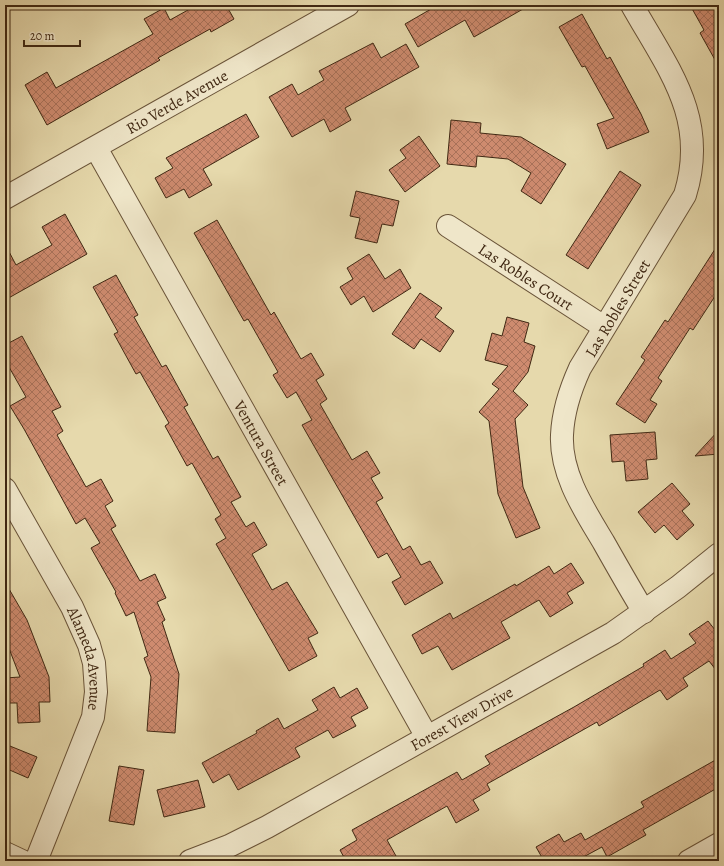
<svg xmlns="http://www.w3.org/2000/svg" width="724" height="866" font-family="Alegreya,serif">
<defs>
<pattern id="building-cross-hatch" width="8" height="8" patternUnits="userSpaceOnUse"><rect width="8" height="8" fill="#ce8b6f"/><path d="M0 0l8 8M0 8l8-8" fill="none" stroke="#a9725a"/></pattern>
</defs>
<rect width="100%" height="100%" fill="#e6d9ac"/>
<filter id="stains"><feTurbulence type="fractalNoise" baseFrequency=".005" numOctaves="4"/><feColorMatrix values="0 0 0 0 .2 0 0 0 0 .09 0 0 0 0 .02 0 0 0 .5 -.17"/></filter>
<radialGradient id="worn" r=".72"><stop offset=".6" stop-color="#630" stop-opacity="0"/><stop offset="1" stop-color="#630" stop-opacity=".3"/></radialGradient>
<g fill="url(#building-cross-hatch)" stroke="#402813">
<path d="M197,5H226L234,19L211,32L210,29L158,58L160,60L47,125L25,85L47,72L56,88L153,34L144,19L164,8L170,20Z"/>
<path d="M438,5H530L474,37L465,20L418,47L405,24Z"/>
<path d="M690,5H719V67L700,33L704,30Z"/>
<path d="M582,14L607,59L610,57L641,114L649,132L607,149L597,124L614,118L585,66L582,67L559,27Z"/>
<path d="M373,43L381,58L406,44L419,67L345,108L351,120L330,132L324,119L292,137L269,97L292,84L298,95L324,80L319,71Z"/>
<path d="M246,114L259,137L203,169L212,185L189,198L184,189L166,198L155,178L173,168L166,158Z"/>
<path d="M451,120L481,123L480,133L521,137L566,164L541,204L521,191L531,173L508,159L477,156L476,167L447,164Z"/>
<path d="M419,136L440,166L405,192L389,170L406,158L400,150Z"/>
<path d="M620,171L641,185L588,269L566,255Z"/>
<path d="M356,191L399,201L393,226L382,224L377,243L355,238L360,218L350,216Z"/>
<path d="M65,214L87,254L5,300V244L16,265L52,245L42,227Z"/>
<path d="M217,220L271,315L274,312L301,359L311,353L324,375L316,380L327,399L320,404L352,460L367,451L380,473L371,478L383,498L376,502L403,550L410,546L421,565L430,561L443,583L405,605L392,582L401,577L387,553L378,558L302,425L312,420L296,392L287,398L273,375L278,372L248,319L244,321L194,233Z"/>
<path d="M719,243V290L693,330L690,328L658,378L662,381L650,400L657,404L645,423L616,404L645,360L641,357L665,320L668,322Z"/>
<path d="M369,254L385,279L400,269L411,288L373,312L364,296L351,305L340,287L353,279L347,268Z"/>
<path d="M116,275L138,315L134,317L162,367L166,365L188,405L184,407L213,459L218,456L241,497L231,502L246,527L254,522L267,545L252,554L272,590L287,582L318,633L308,638L317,656L289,671L216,544L226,538L215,519L221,515L192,463L187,466L165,426L169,423L140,372L136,374L114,334L118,332L93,287Z"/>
<path d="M420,293L442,308L435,317L454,331L440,352L421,339L414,349L392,334Z"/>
<path d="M507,317L529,323L524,342L535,346L528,372L513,391L528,405L515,419L523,487L540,528L516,538L498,494L489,421L479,412L499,389L492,384L508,366L485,360L492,333L502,336Z"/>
<path d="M22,336L61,407L52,411L63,431L57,435L86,487L101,479L113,501L105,506L116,526L111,529L140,581L155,574L166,598L157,602L165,620L162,622L179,674L175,733L147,731L151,677L144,658L148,656L134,612L126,616L115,593L116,592L91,548L100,543L85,518L76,524L24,429L10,406L26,397L5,360V345Z"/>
<path d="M719,430V454L695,456Z"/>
<path d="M655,432L657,459L646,460L648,479L626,481L624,461L612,462L610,435Z"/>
<path d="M672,483L690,504L682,511L694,525L677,540L664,525L655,533L638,512Z"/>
<path d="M571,563L584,583L567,593L573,603L550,617L539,600L501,622L510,638L452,670L438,646L422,654L412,635L450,613L453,619L515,584L516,586L549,566L554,574Z"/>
<path d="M5,582L27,620L49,677L50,702H39L40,722L18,723L17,703H5V678L20,677L5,638Z"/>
<path d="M708,621L719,635V674L709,661L683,678L688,686L667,700L660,690L599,726L597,722L487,784L490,790L473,800L479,810L456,823L447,806L387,840L396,856L387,861H346L340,850L357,840L352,830L457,772L462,780L490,764L485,756L574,707L644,666L643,664L665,650L671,659L696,643L689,634Z"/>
<path d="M334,687L340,698L357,688L368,708L351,717L356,726L333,738L328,730L295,748L300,757L238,790L229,774L213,783L202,763L257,733L256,731L278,718L284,729L318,710L312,700Z"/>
<path d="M5,744L37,757L28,778L5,768Z"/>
<path d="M719,758V787L643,830L646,835L607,857L602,847L576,861H544L536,847L559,834L564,842L581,833L585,840L644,807L641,802Z"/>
<path d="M119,766L144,770L134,825L109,821Z"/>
<path d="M198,780L205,807L164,817L157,790Z"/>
</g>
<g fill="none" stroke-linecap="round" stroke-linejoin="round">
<defs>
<g id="street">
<path d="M632,5C668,69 709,118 685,195L580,368C570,390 563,411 562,435C560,474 585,511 604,543C617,566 630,589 644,612"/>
<path id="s1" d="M96,148L427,737"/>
<path id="s2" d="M5,198L348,5"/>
<path id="s3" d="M448,226L604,327"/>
<path id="s4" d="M5,489L72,607L89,645L94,663L96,692L93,717L36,861"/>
<path d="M5,853L22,861"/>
<path id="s5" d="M190,861L229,846L267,827L613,633L678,587L719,554"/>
<path d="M689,861L719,844"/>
</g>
</defs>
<use href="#street" stroke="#6a5439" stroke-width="24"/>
<use href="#street" stroke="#efe6c9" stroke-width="22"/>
</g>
<g text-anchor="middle" stroke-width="3" stroke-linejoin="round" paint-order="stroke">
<g font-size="16" fill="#402813" stroke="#efe6c9">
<text dy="6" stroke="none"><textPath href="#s2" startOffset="197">Rio Verde Avenue</textPath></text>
<text dy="6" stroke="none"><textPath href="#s3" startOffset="93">Las Robles Court</textPath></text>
<text transform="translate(617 308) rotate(-59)" y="6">Las Robles Street</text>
<text dy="6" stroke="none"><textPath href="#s1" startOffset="338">Ventura Street</textPath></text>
<text dy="6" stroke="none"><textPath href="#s4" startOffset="190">Alameda Avenue</textPath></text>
<text dy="6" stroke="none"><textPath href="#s5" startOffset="307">Forest View Drive</textPath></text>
</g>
</g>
<rect width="724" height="866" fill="none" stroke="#e6d9ac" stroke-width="20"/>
<rect x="6" y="6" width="712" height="854" fill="none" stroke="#402813" stroke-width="2"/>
<rect x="10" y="10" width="704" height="846" fill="none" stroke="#402813"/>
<path d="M24 40v6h56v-6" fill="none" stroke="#402813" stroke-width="2"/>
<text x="30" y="40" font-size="12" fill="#402813" stroke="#efe6c9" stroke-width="3" paint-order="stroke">20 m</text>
<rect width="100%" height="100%" filter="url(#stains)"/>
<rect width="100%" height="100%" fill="url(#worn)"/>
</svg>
